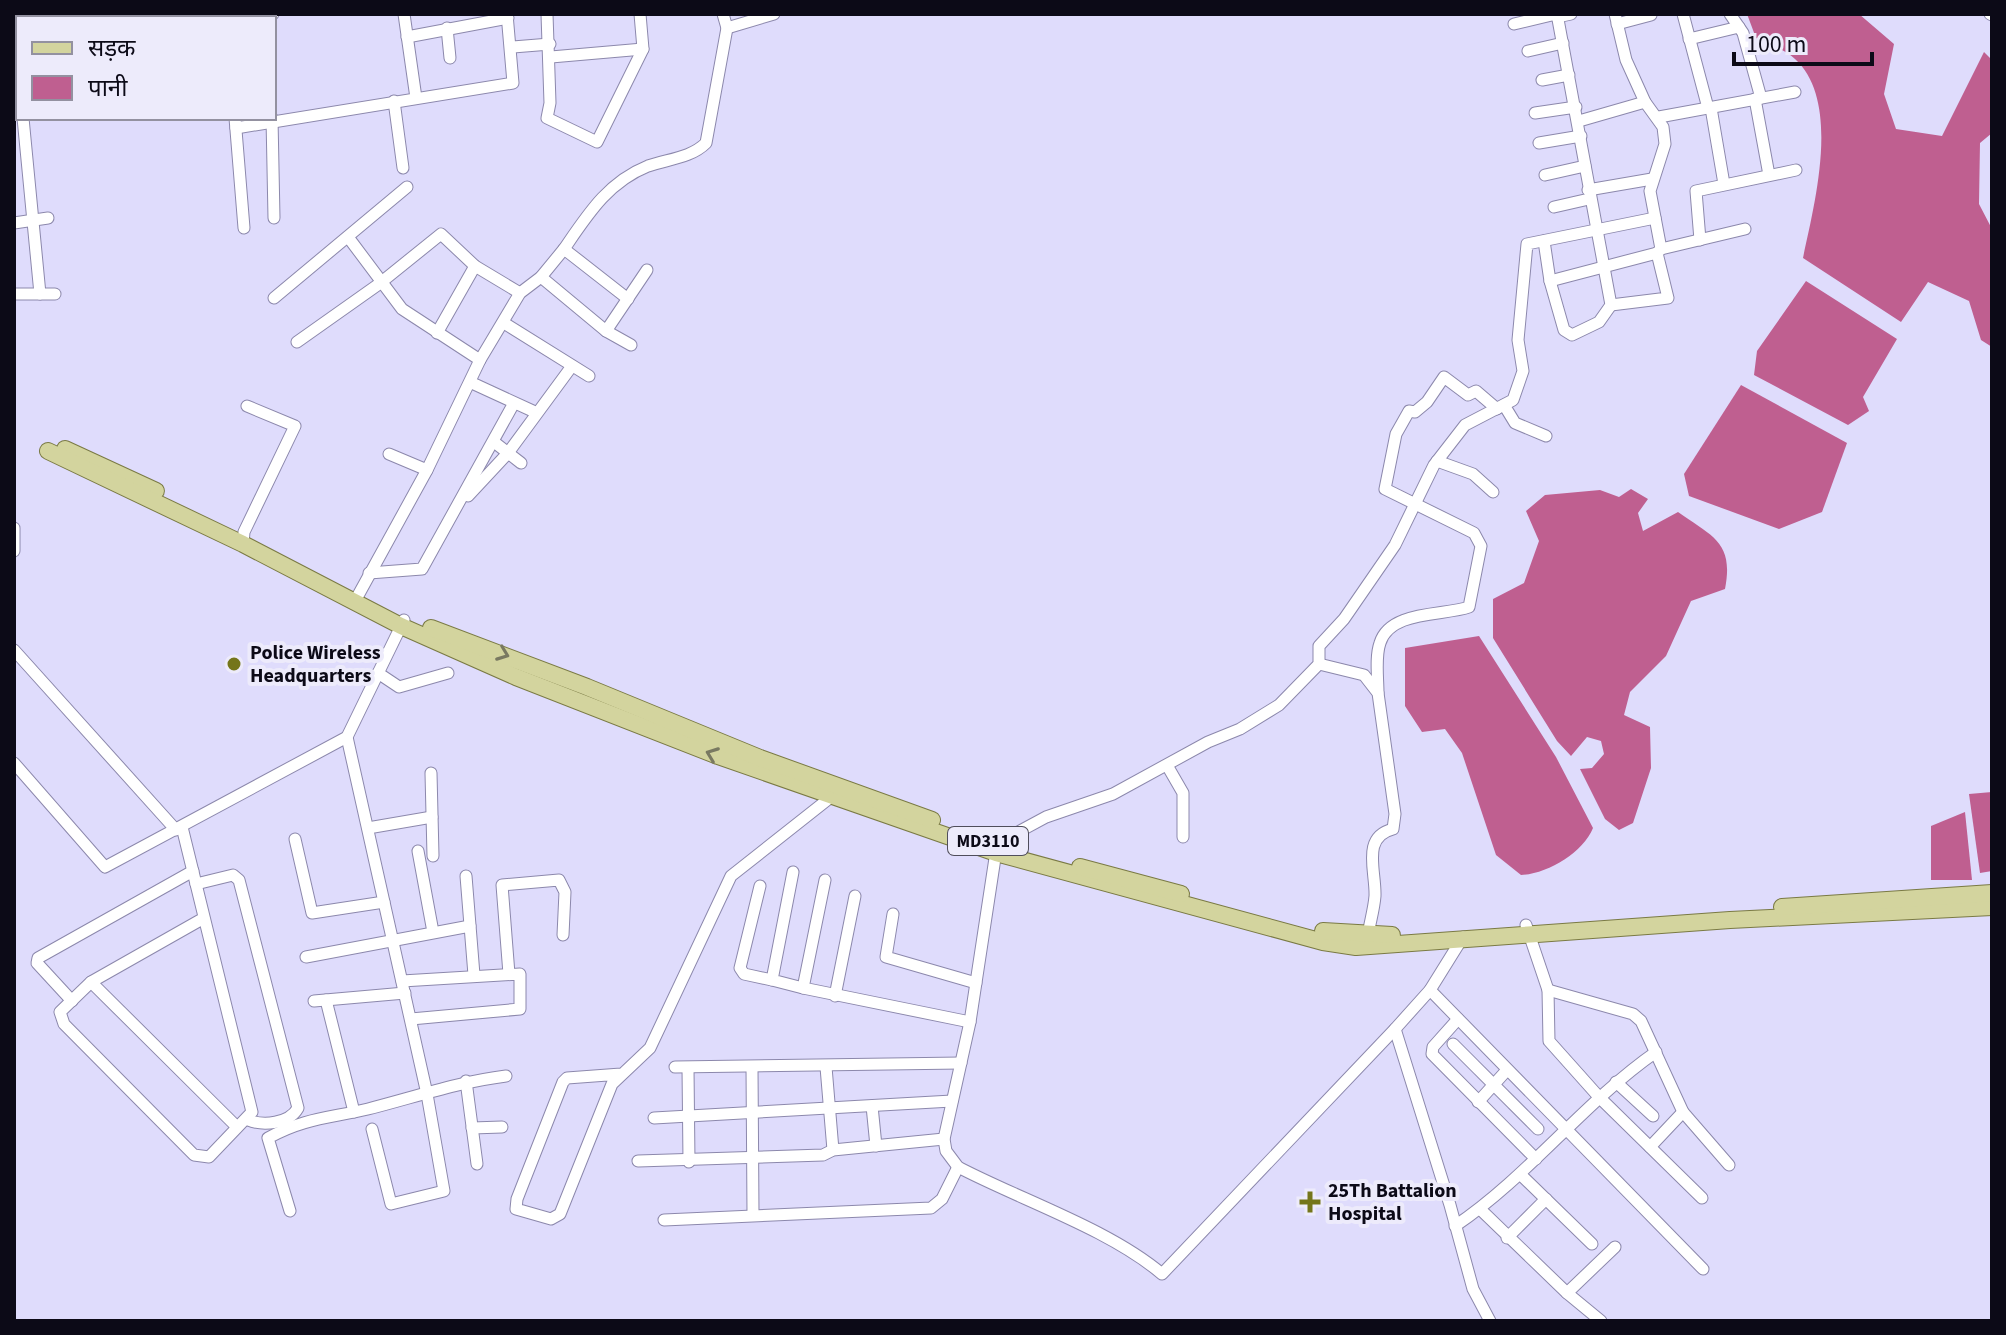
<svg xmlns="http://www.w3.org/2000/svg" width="2006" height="1335" font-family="'Source Sans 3','Noto Sans Devanagari',sans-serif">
<rect width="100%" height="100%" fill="#dfdcfc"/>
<g fill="#bf5f90">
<path d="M1747,14H1859L1894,44L1884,94L1896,129L1942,136L1984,52L1992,60V133L1980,143L1979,204L1992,229V347L1981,340L1969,301L1928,282L1901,322L1803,258C1814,205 1842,102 1795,59C1786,50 1768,44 1756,38Z"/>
<path d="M1806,281L1897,339L1863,397L1869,411L1848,425L1754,375L1757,351Z"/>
<path d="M1741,385L1847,443L1822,512L1779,529L1689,496L1684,474Z"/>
<path d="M1631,489L1648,499L1638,513L1643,531L1678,512C1713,537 1734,542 1725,589L1691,601L1666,656L1630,692L1624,715L1650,727L1651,768L1633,823L1619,830L1605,819L1580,769L1592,768L1604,754L1601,741L1587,737L1571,756L1557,741L1493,638V599L1524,583L1539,541L1526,511L1545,495L1600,490L1619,497Z"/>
<path d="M1479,636L1556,757L1593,828C1583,853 1547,874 1521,875L1496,855L1462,753L1445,729L1422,732L1405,706V648Z"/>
<path d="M1992,792V871L1980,873L1969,794Z"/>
<path d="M1965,812L1972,880H1931V826Z"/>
</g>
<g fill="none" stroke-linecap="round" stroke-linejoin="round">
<defs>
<g id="street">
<path d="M231,14L232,18"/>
<path d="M404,14L416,98"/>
<path d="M547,14L550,103L547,118L597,142L643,49L640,14"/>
<path d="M1683,14L1708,108"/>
<path d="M1730,14L1743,33L1761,98"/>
<path d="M1990,14L1992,15"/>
<path d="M1557,17L1571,14"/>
<path d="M244,18L273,14"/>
<path d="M1514,24L1556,14"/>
<path d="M1617,24L1651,15"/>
<path d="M447,28L450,58"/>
<path d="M727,28L774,14"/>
<path d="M407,37L508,18"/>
<path d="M1689,39L1739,27"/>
<path d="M513,47L550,44"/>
<path d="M1528,51L1563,43"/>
<path d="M551,57L643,49"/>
<path d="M14,69H18"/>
<path d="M1542,80L1569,75"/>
<path d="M1755,99L1769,175"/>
<path d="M394,101L403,168"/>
<path d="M1711,108L1724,184"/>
<path d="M1535,113L1576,107"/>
<path d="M1659,117L1795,92"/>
<path d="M23,118L40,294"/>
<path d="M235,118L244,228"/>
<path d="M272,118L274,218"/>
<path d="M1579,121L1645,102"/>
<path d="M236,128L513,83L507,14"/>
<path d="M1539,143L1581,136"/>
<path d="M1545,175L1585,166"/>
<path d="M1588,190L1652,179"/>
<path d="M1554,207L1589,199"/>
<path d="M14,223L48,218"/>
<path d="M348,237L402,309L480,360"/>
<path d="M1700,240L1696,191L1796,170"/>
<path d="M1544,241L1550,281L1564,330L1572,335L1599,322L1611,305L1557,14"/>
<path d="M564,249C588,214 608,182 648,166C668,159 691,158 706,143L727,28L723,14"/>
<path d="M1661,249L1745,229"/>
<path d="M541,277L606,331L631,345"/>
<path d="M1550,281L1657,253"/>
<path d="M14,294H55"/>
<path d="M274,298L407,187"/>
<path d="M1611,305L1668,298L1657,253L1661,249L1650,191L1665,144L1663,127L1645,102L1626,60L1615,14"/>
<path d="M504,323L589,376"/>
<path d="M606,331L647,270"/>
<path d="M437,333L475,266"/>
<path d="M297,342L379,284L441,234L475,266L520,293"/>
<path d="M472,383L535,412"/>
<path d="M1504,405L1515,423L1546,436"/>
<path d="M494,442L521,463"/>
<path d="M389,454L427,470"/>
<path d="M1437,461L1473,474L1493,492"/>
<path d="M468,496L508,453L572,366"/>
<path d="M14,528V551"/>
<path d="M243,544L244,532L295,426L247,406"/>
<path d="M369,573L422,569L514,403"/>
<path d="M355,601L427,470L480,360L520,293L541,277L564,249L628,299"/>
<path d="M14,650L176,830"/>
<path d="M1319,664L1364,675L1378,693L1395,814L1393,829C1361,837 1376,871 1375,896C1374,909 1370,922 1368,935"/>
<path d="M378,673L399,687L448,673"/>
<path d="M1378,693C1378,678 1375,657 1380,643C1390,610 1444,616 1469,607L1481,546L1474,533L1385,489L1396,434L1409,411L1415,412L1427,402L1444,377L1468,395L1476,391L1497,409"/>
<path d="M347,737L427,1094L444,1191L391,1204L372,1129"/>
<path d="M14,763L105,867L347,737L404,620"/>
<path d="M1168,767L1183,793V837"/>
<path d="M431,773L433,856"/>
<path d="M182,827L252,1112L209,1157L194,1155L64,1024L60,1012L91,982L204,918"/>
<path d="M368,828L432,817"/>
<path d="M295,839L312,913L384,902"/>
<path d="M996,844L1046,817L1113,794L1208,742L1240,729L1279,705L1319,664V646L1344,619L1395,545L1434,465L1465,425L1513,400L1523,371L1518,340L1527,244L1655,218"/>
<path d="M997,845L970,1022L944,1139L946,1151L958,1167C1021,1200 1109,1229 1162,1274L1395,1029L1430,990L1463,937"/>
<path d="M418,851L433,932"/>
<path d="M793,872L772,980L803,988"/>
<path d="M466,876L474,975"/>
<path d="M825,880L803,988L970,1022"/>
<path d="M196,884L233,875L239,880L298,1108C289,1124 263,1126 248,1120"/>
<path d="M760,886L740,968L744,974L772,980"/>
<path d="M893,914L886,957L976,983"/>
<path d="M1526,925L1548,990L1549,1041L1599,1097L1702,1198"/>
<path d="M306,957L470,926"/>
<path d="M509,974L502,885L559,880L565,892L563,935"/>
<path d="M402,981L520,974V1009L411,1019"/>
<path d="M91,982L237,1127"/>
<path d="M1430,990L1703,1269"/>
<path d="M1548,990L1633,1014L1641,1021L1683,1112L1729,1165"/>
<path d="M835,996L855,896"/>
<path d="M326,1000L354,1112"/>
<path d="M72,1001L37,963L38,958L193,871"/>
<path d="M314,1001L405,993"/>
<path d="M1458,1019L1433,1047L1432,1054L1536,1159"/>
<path d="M1395,1029L1450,1205L1473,1289L1490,1321"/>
<path d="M1453,1044L1538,1129"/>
<path d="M675,1067L961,1063"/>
<path d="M752,1067L753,1214"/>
<path d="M826,1067L833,1150"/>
<path d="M688,1068L689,1162"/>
<path d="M621,1074L567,1078L563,1082L517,1199L516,1209L551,1219L560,1214L612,1084L650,1048L731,876L831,797"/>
<path d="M466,1081L477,1164"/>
<path d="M1616,1082L1653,1116"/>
<path d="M1478,1102L1507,1070"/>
<path d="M872,1106L876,1146"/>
<path d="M654,1118L952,1101"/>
<path d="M472,1128L502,1127"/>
<path d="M1650,1147L1683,1112"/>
<path d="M638,1161L823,1155L833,1150L944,1139"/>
<path d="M1520,1174L1592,1244"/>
<path d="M1480,1209L1567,1293L1615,1247"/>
<path d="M290,1211L268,1138C304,1118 330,1118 368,1109C415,1097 458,1082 506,1076"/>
<path d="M664,1220L931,1208L942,1199L958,1167"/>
<path d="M1455,1226C1529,1176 1583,1103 1656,1052"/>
<path d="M1507,1238L1546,1199"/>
<path d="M1567,1293L1601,1321"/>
</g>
<g id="primary">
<path d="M65,449L156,491"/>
<path d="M48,451L243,544L401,626L516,677L718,756L996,853L1323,942L1356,947L1730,920L1992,907"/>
<path d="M431,628L587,687L760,758L932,820"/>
<path d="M1080,867L1181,894"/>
<path d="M1782,907L1992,893"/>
<path d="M1323,931L1392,935"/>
</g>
</defs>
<use href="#street" stroke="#8c88ac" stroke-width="13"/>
<use href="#primary" stroke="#7a7a44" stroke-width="18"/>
<use href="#street" stroke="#fff" stroke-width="11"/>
<use href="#primary" stroke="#d3d49e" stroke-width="16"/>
</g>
<defs><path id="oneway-chevron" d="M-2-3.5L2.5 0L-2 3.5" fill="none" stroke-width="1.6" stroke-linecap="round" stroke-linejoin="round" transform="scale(2)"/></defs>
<g stroke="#797961">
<use href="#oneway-chevron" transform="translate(503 654) rotate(21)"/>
<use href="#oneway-chevron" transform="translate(712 754) rotate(-159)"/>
</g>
<g fill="#74751b" stroke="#edebfb" stroke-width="3">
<circle cx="234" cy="664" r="8"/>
<path d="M1306 1190h8v8h8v8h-8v8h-8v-8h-8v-8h8z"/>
</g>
<g text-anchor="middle" stroke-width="8" stroke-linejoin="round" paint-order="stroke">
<rect fill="#edebfb" stroke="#504e5b" stroke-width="2" x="948" y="827" width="80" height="28" rx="6"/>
<g font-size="18" font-weight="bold" fill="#0c0a17">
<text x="988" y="847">MD3110</text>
</g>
<g font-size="20" font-weight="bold" fill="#0c0a17" stroke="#edebfb" text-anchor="start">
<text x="250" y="659">Police Wireless<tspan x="250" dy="23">Headquarters</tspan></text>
<text x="1328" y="1197">25Th Battalion<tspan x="1328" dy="23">Hospital</tspan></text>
</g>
</g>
<rect width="2006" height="1335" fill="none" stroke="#0c0a17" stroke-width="32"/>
<rect x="16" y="16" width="260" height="104" fill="#edebfb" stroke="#9391a0" stroke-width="2"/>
<rect x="32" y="42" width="40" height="12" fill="#d3d49e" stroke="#9391a0" stroke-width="2"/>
<text x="88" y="56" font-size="24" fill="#0c0a17">सड़क</text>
<rect x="32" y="76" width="40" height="24" fill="#bf5f90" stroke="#9391a0" stroke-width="2"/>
<text x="88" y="96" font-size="24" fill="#0c0a17">पानी</text>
<path d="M1734 52v12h138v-12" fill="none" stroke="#0c0a17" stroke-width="4"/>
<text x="1746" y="52" font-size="24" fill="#0c0a17" stroke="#edebfb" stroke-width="6" paint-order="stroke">100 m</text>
</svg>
